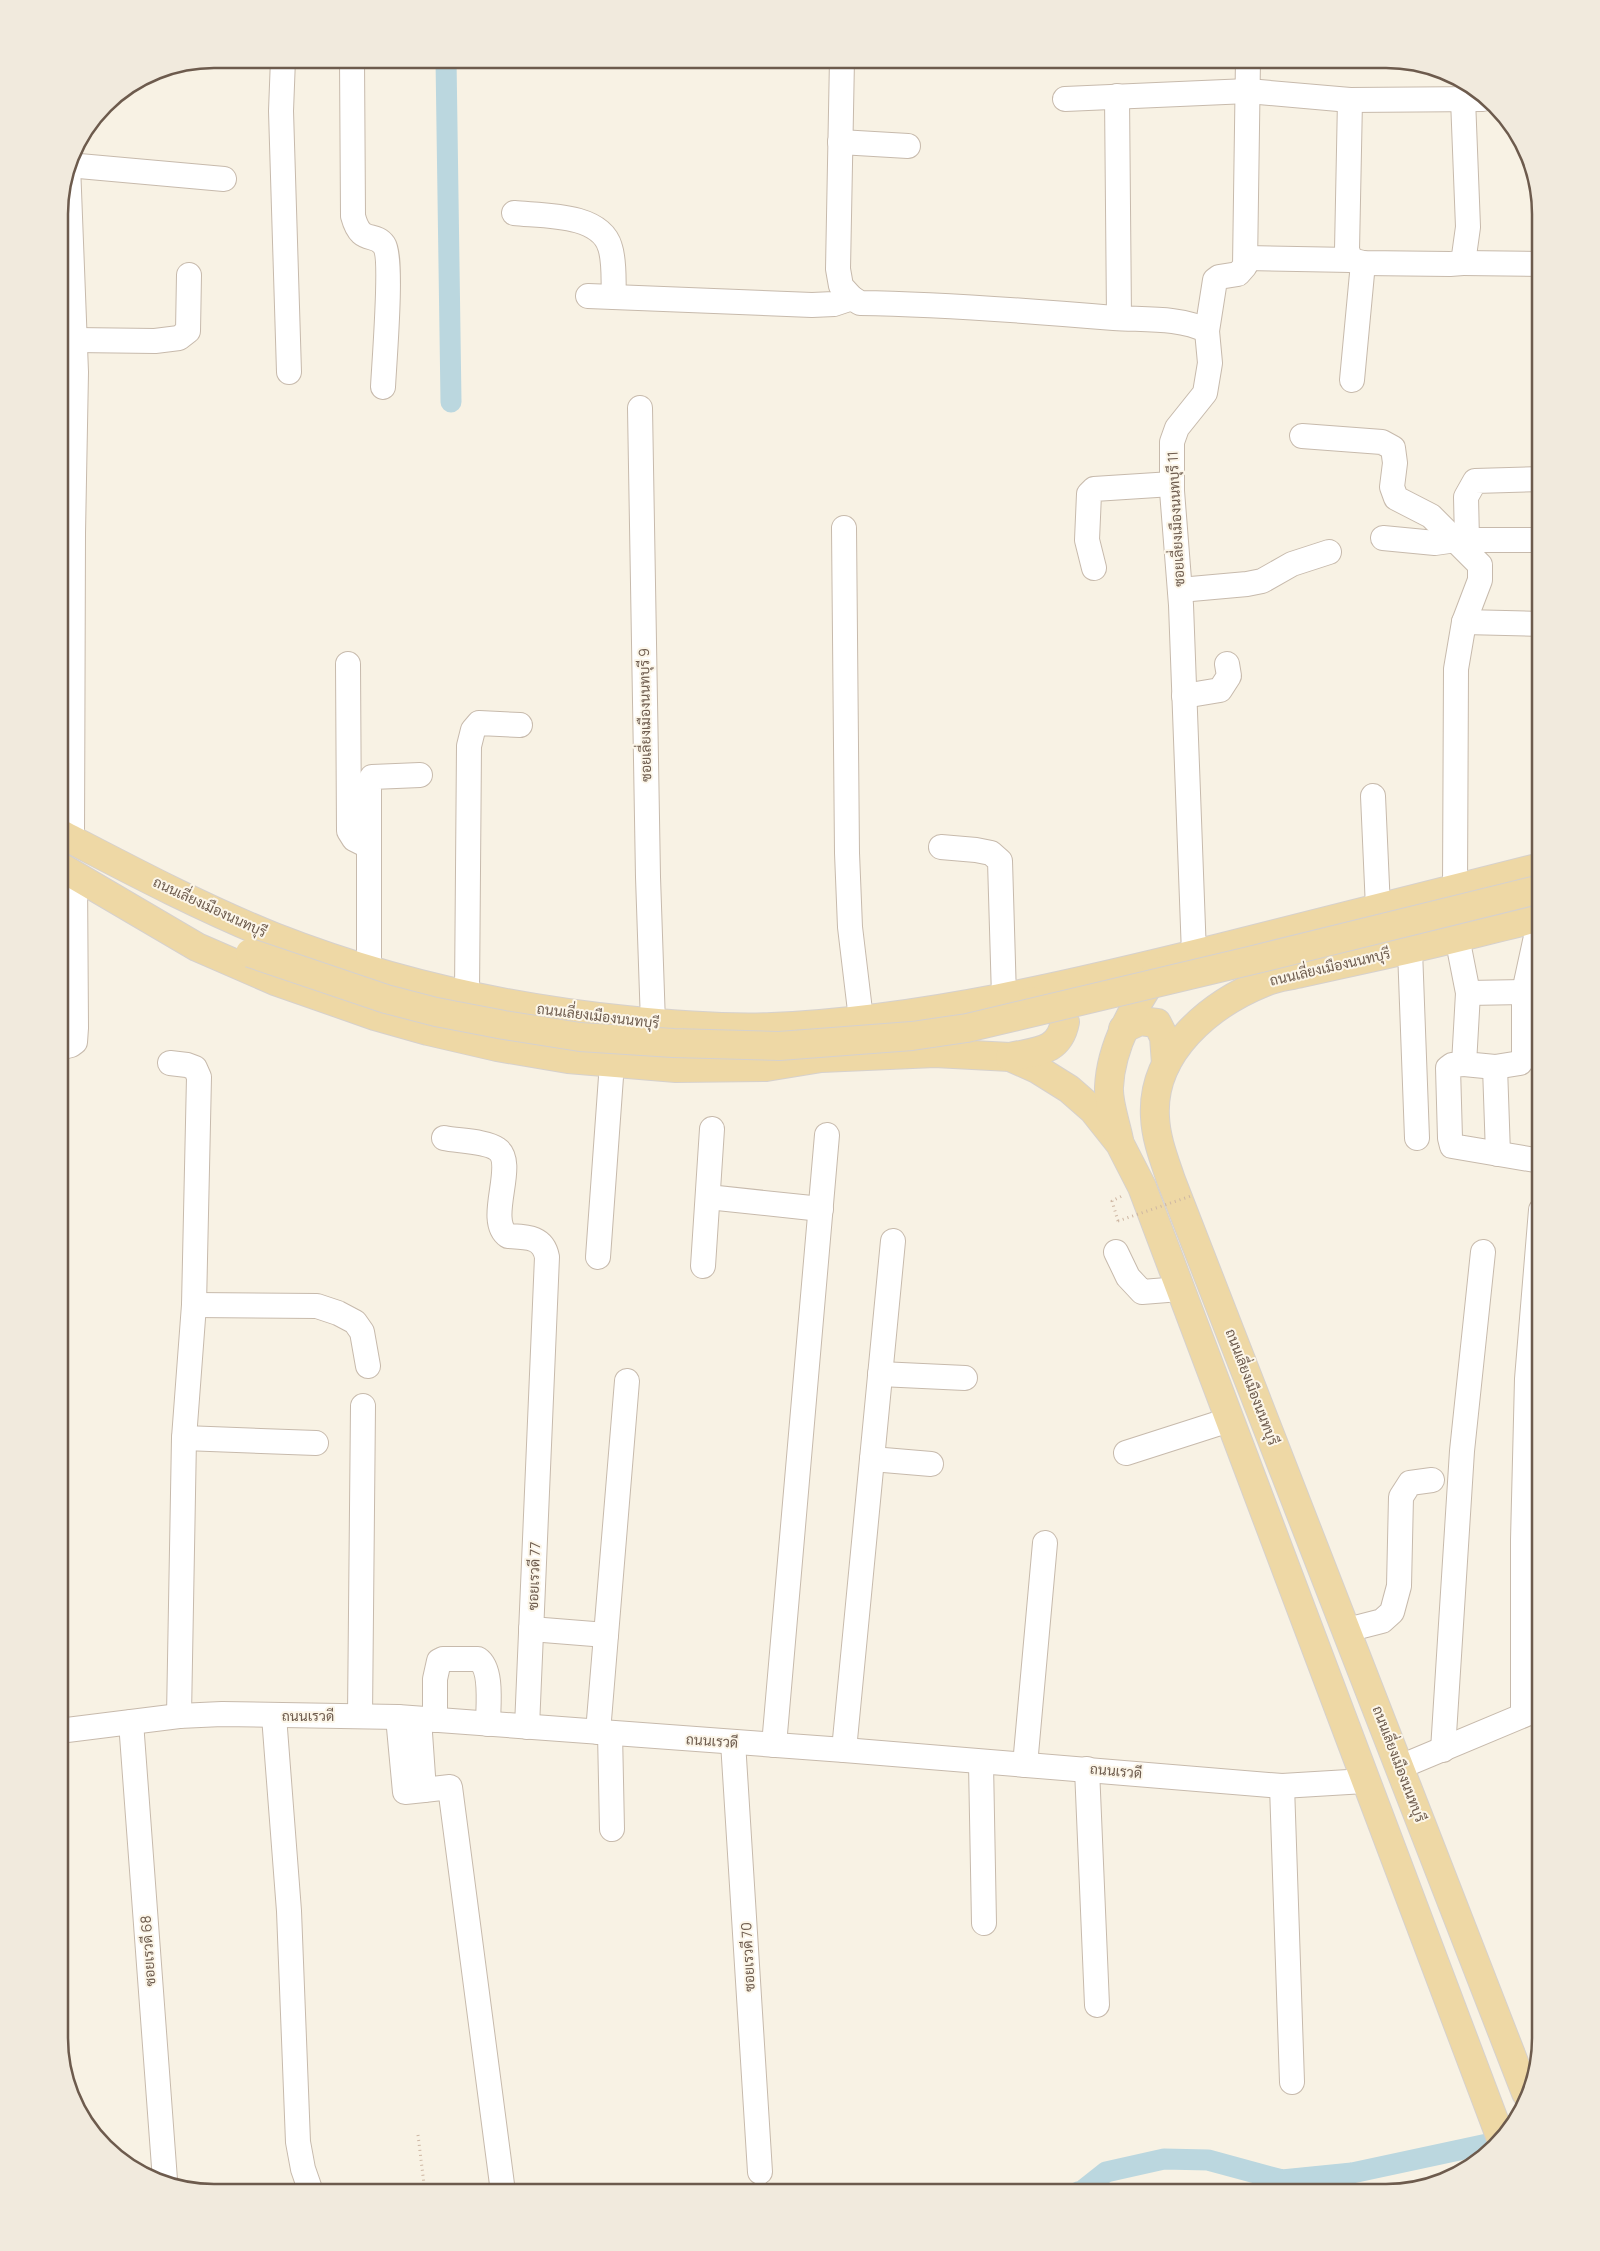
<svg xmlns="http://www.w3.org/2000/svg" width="1600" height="2251" font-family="Manrope,Sarabun,sans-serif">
<rect width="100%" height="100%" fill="#f8f2e4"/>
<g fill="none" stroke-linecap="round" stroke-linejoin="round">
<g stroke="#bbd7df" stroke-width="21">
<path d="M446,59L451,402"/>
<path d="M1078,2192L1082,2191L1106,2172L1164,2159L1208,2160L1282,2180L1352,2173L1492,2143"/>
</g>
<defs>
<g id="minor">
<path d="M283,59L281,111L289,372"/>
<path d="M352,59L353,216C361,246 374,231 384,245C393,258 384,365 383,387"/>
<path d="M842,59L838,269L841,286L852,298"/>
<path d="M1117,96L1119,318"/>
<path d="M1065,99L1248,91L1350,100L1483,99"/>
<path d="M1350,100L1347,250L1351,260L1363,263L1450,264L1463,263L1468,227L1463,99"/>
<path d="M840,142L908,146"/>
<path d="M68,165L76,372L73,533L72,840"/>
<path d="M68,165L224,179"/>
<path d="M514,213C542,216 600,213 610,247C615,262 613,281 614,297"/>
<path d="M1246,258L1351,260"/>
<path d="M1463,263L1541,264"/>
<path d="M588,296L812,305L834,304L852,298L860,303C943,304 1031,311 1114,318C1143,320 1181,317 1207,331"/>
<path d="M75,340L155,341L179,338L188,331L189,275"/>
<path d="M1352,380L1363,263"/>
<path d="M640,408L648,877L653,1023"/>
<path d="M1302,436L1382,442L1393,448L1395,463L1392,487L1396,498L1431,516L1480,565V580L1464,622L1456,669L1455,889"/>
<path d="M844,528L847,853L850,927L861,1019"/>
<path d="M1383,538L1435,543L1456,540H1541"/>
<path d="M1467,540L1466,497L1475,481L1541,479"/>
<path d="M1094,568L1087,540L1089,494L1094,489L1172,484"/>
<path d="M1180,590L1247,584L1262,581L1292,564L1329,552"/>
<path d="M1464,622L1541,624"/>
<path d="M348,664L349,831L354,839L368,846"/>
<path d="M1184,696L1220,690L1229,676L1227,664"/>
<path d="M1373,796L1378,908"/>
<path d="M941,847L976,850L991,853L1000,861L1004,997"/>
<path d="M1457,937L1468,993L1464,1064L1495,1067L1498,1154"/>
<path d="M1410,950L1417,1138"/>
<path d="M1194,954L1181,605L1172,491V442L1177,428L1205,393L1210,363L1207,331L1215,280L1219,277L1238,274L1245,266L1248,59"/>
<path d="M369,969V782L372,777L420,775"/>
<path d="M1468,993L1524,992"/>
<path d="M467,994L469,746L473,730L479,723L520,725"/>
<path d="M59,1048L71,1045L75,1042L76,1028L75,875"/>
<path d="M170,1063L187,1065L195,1068L199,1077L194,1305L184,1438L179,1716"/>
<path d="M1464,1064L1452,1065L1448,1068L1450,1138L1452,1146L1541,1161"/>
<path d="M1495,1067L1520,1063L1524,1056V992L1540,918"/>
<path d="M444,1138C458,1141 486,1141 497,1149C518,1163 485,1220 508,1236C526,1237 543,1236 547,1257L527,1727"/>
<path d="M708,1197L821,1209"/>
<path d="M1116,1252L1128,1277L1142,1292L1180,1289"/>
<path d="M598,1257L612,1063"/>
<path d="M703,1266L712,1129"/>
<path d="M194,1305L317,1306L338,1313L355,1322L362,1332L368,1366"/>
<path d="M880,1374L965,1378"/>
<path d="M184,1438L316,1443"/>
<path d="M1126,1453L1229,1420"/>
<path d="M872,1459L931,1464"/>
<path d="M531,1629L606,1635"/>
<path d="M1347,1630L1382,1621L1392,1612L1399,1586L1401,1497L1410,1483L1432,1480"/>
<path d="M1523,1715V1540L1527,1379L1541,1210"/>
<path d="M274,1716L289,1911L298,2142L303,2169L311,2192"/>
<path d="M360,1716L363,1406"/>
<path d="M398,1717L405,1792L424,1790"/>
<path d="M419,1719L424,1790L450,1787L503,2192"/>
<path d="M435,1720V1679L439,1661L443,1659H478C493,1669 488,1707 488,1724"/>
<path d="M131,1722L165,2180"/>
<path d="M59,1731L179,1716L222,1714L398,1717L844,1750L1282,1786L1365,1781"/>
<path d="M598,1732L627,1381"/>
<path d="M610,1733L612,1829"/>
<path d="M733,1742L760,2172"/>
<path d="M774,1745L827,1135"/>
<path d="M844,1750L893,1241"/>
<path d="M1443,1750L1462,1451L1483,1252"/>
<path d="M981,1763L984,1923"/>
<path d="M1025,1765L1045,1543"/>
<path d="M1400,1767L1541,1708"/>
<path d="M1087,1769L1097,2005"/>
<path d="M1282,1786L1292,2082"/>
</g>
<g id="major">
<path d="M59,833C130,870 200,907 274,937C386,981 506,1008 626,1020C674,1025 724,1029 772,1027C924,1020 1073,984 1219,948C1327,921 1434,894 1541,867"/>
<path d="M59,866L197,947L275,981L375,1016L428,1031L497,1047L568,1059L676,1068L766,1067L821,1058L935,1053L1010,1057L1037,1069L1069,1089L1093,1110L1120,1144L1142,1187L1500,2136"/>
<path d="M1123,1029L1140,1021L1157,1023L1164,1037L1166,1064"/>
<path d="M1010,1057C1036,1051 1059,1053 1065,1022L1058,1011L1032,1001"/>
<path d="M1119,1140C1116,1124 1108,1103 1109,1087C1111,1044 1135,1005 1158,971"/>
<path d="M1526,2093L1171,1180C1164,1159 1156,1139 1155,1117C1151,1052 1210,1004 1265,982C1276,977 1290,976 1301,973C1329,967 1356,961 1383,955C1436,944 1488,930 1541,917"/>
</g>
</defs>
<use href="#minor" stroke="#c7baac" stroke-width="26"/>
<use href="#major" stroke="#d6d1cd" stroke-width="30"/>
<g stroke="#ceb7a3" stroke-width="3" stroke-dasharray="1 4" stroke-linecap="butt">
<path d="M1118,1221L1112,1201L1122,1196"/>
<path d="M418,2135L425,2192"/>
</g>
<use href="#minor" stroke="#fff" stroke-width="24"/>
<use href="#major" stroke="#eed8a5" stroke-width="28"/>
<defs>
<path id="major-bridge" d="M250,953L386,999L436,1012L504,1025L580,1037L673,1043L779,1046L912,1036L967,1028L1253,960L1541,889"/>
</defs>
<use href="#major-bridge" stroke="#d6d1cd" stroke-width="30" stroke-linecap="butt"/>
<path stroke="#ceb7a3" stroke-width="3" stroke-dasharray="1 4" stroke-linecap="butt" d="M1118,1221L1191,1196"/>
<use href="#major-bridge" stroke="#eed8a5" stroke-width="28"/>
</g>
<g text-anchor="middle" stroke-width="4" stroke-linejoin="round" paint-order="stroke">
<g font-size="14" fill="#6d5b4d" stroke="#fcf6e9">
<text transform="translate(1176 519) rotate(-93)" y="5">ซอยเลี่ยงเมืองนนทบุรี 11</text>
<text transform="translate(645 715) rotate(-91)" y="5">ซอยเลี่ยงเมืองนนทบุรี 9</text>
<text transform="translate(210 907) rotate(25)" y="5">ถนนเลี่ยงเมืองนนทบุรี</text>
<text transform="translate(1330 967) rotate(-13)" y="5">ถนนเลี่ยงเมืองนนทบุรี</text>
<text transform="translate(598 1016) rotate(7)" y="5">ถนนเลี่ยงเมืองนนทบุรี</text>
<text transform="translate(1252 1387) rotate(69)" y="5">ถนนเลี่ยงเมืองนนทบุรี</text>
<text transform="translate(534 1576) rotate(-88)" y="5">ซอยเรวดี 77</text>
<text x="308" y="1721">ถนนเรวดี</text>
<text transform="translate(712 1741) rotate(4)" y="5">ถนนเรวดี</text>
<text transform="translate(1399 1764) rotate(69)" y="5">ถนนเลี่ยงเมืองนนทบุรี</text>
<text transform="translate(1116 1771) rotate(5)" y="5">ถนนเรวดี</text>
<text transform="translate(148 1951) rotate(-94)" y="5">ซอยเรวดี 68</text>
<text transform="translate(748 1957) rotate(-93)" y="5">ซอยเรวดี 70</text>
</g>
</g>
<path d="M0 0H1600V2251H0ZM214 68H1386A146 146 0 0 1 1532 214V2038A146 146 0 0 1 1386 2184H214A146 146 0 0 1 68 2038V214A146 146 0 0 1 214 68Z" fill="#f1eadd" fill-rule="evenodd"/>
<path fill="none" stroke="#6d5b4d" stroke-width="2.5" d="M214 68H1386A146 146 0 0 1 1532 214V2038A146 146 0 0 1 1386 2184H214A146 146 0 0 1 68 2038V214A146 146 0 0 1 214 68Z"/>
</svg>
